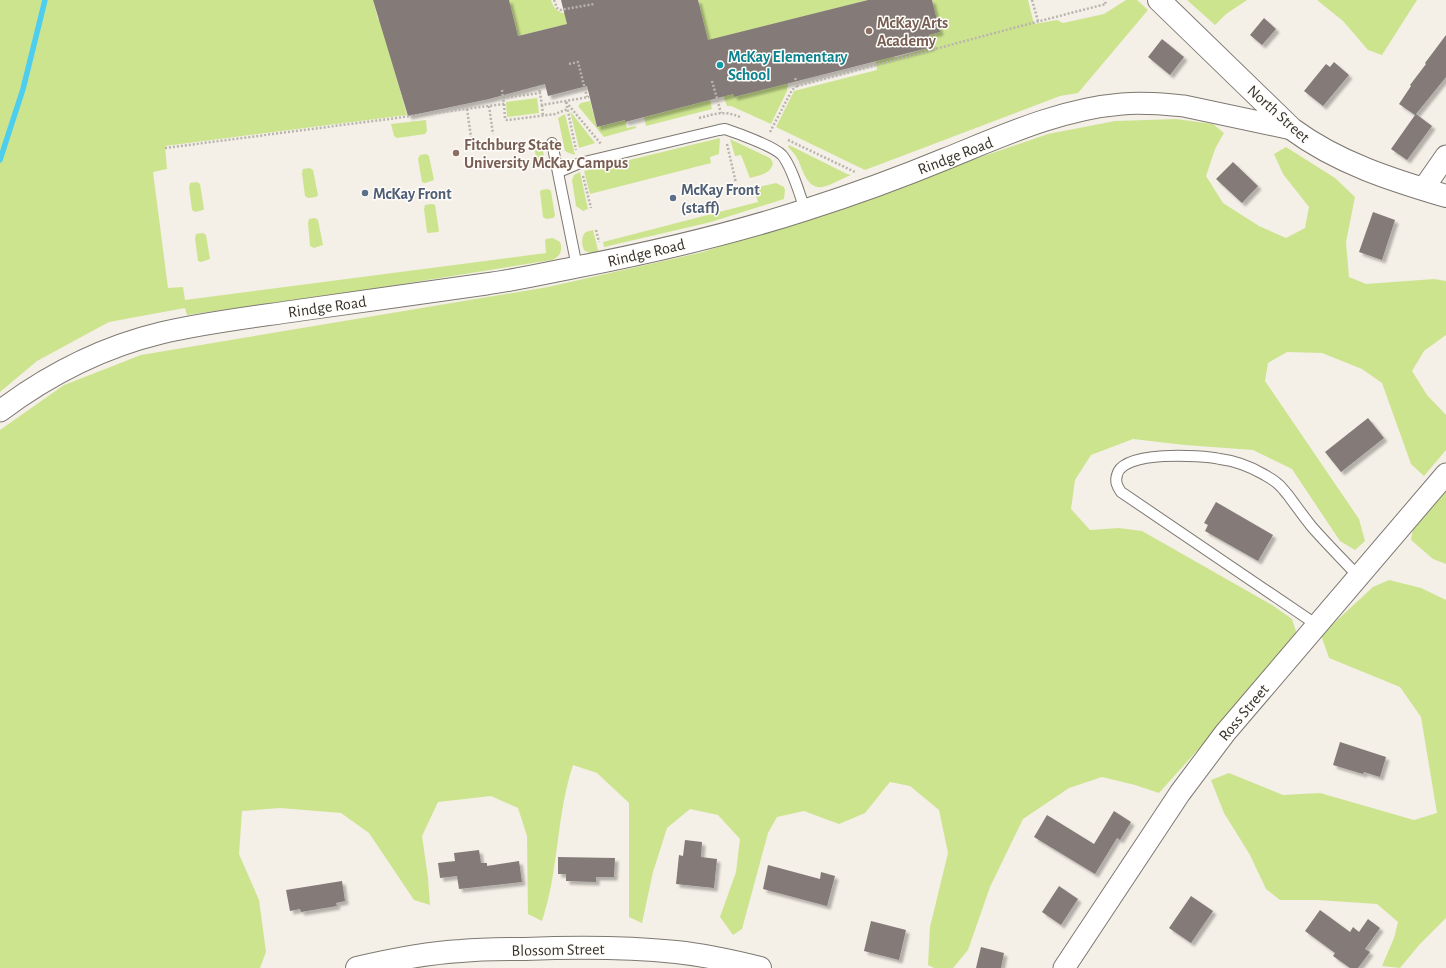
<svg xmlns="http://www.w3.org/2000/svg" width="1446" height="968" font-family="'Alegreya Sans',sans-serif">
<defs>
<filter id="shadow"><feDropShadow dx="3.5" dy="3.5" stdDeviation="1" flood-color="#0004"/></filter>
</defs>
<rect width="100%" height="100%" fill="#f4efe7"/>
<g fill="#cde48f">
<path d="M0,0H373L378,19L386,17L383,30L407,115L165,146L167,169L153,172L168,288L183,287L185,300L546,253L545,241L546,239L553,238L560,242C563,250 560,257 552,260L365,290L187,315L185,308L109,322L37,361L0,392Z"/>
<path d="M509,0H551C553,6 555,10 562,13L594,6L568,61L559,26L518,36Z"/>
<path d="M698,0H868L708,41Z"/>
<path d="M932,0H1028L1034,24L1057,20L1063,23L1104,14L1126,0H1137L1148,10L1078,93L1060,96L865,170L776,127L794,91L877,70L876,61L894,56L895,58L932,47L929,35L940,32Z"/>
<path d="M1187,0H1247L1226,14L1215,25Z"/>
<path d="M1317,0H1417L1382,55L1368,50L1343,21Z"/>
<path d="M729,79L734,97L788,83L787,91L771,124L731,106H727L718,82Z"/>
<path d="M537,98L539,113L507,117L506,102Z"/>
<path d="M710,100L712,109L646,126L644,117Z"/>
<path d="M590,101L597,127L625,120L627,128L636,126V128L604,137L578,106L581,103Z"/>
<path d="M570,111L595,143L579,148Z"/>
<path d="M565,114L575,155L569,153L565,151L558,118Z"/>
<path d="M1176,119L1213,124L1224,133L1215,149L1206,176L1223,203L1259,226L1286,238L1305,228L1309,207L1283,174L1274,154L1286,147L1335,178L1355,197L1346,242L1349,277L1366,284L1434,279L1446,281V335L1424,351L1412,371L1427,395L1446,415V450L1424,476L1411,464L1382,383L1362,369L1322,353L1287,352L1268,363L1265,381L1359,519L1365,541L1355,550L1340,541L1292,469L1253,450L1185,445L1133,439L1091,455L1075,480L1071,509L1090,530L1119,528L1142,531L1272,605L1292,619L1298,638L1159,793L1135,785L1102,777L1069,788L1023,819L990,887L968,950L953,968H934L928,965L930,927L948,853L939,810L910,786L890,782L865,813L839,824L804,811L777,817L768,833L742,929L733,935L720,917L736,872L740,839L718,815L690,809L667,828L653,872L642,923L629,917V803L597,773L573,765C556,816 559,871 542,921L528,914L527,836L518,808L491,796L438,802L422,836L428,878L430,905L414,900L369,833L341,813L280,808L242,811L239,854L259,900L266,952L260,968H0V430L64,385L141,355L548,287L703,252L1048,134L1115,121Z"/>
<path d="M426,120L427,131L425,134L397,138L394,136L391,124Z"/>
<path d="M720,138L719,154L710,157L711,163L590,194L584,171Z"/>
<path d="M539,139L542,142L545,164L544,167L539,168L537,166L534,143L537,140Z"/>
<path d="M730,139L770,158L773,163C771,174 760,175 750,178L741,155L735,156Z"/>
<path d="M789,145L847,174L851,175C843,178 830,186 822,187C807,189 803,170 798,160C796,155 792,151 788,147Z"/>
<path d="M426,154L429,156L434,180L425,183L422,182L418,159L420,155Z"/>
<path d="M310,168L313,170L318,195L316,197L308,198L305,196L302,173L303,169Z"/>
<path d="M580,172L588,209L583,211L576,206L572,180L574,175Z"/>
<path d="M197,182L200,184L204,209L203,210L195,212L192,210L189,187L190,183Z"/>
<path d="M776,183L784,187L785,190L784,199L711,222L604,247L603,242L758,202L754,188Z"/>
<path d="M548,189L551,191L555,216L553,218L546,219L543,217L540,192L541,190Z"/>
<path d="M432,204L435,205L439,231L438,232L428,233L427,232L424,209L425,205Z"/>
<path d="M315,218L318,220L323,245L314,248L310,246L308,223L309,219Z"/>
<path d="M593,230L599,254C595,254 589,253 585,251C582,248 581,238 584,234C586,231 590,231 593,230Z"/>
<path d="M203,233L206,235L210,259L201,262L198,261L195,238L196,234Z"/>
<path d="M1446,488V564L1433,559L1411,540L1414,523Z"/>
<path d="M1389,580L1421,588L1446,600V918L1419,945L1400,968L1382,966L1394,938L1398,922L1377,904L1318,900H1280L1266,889L1250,855L1224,813L1211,780L1229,773L1283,795L1320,793L1414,820L1437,813L1421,717L1400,687L1329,658L1321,635L1373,587Z"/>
</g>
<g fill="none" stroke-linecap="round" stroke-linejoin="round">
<path stroke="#4dceee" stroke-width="5.5" d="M0,160L23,89L45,0"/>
</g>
<g fill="#847a78" filter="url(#shadow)">
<path d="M373,0H509L518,36L567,24L561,0H698L708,40L868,0H932L940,32L929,35L932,47L734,97L733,94L625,122V120L597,127L587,86L548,96L545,84L489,99L408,116Z"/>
<path d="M1264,18L1276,29L1262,45L1250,35Z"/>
<path d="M1446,35V77L1416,114L1432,126L1407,160L1391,149L1415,115L1399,104L1411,86L1410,85L1426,64L1425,63Z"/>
<path d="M1162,39L1184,57L1170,75L1148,57Z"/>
<path d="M1334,62L1349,75L1323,106L1304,91L1326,64L1330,67Z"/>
<path d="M1233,162L1258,186L1242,203L1216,179Z"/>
<path d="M1373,212L1395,220L1382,260L1359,252Z"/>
<path d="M1368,418L1384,438L1341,472L1325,452Z"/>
<path d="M1216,502L1273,535L1258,561L1205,531L1208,525L1204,523Z"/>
<path d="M1340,742L1386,757L1380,777L1364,772L1363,774L1333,765Z"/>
<path d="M1114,811L1131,822L1120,840L1117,838L1095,874L1034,837L1047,815L1094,844Z"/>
<path d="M685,840L702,842L701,857L717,859L714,888L676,884L679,855L683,856Z"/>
<path d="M479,850L481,863H487V866L519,861L522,882L459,889L457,876L440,878L438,863L455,861L454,853Z"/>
<path d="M558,857L615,858L614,877H596V882L566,881V874H558Z"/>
<path d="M768,865L820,879L821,872L835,876L827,906L763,889Z"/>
<path d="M342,881L345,901L336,903L337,906L301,912L300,909L290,911L286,890Z"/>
<path d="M1059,886L1078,899L1061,925L1042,912Z"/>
<path d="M1191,896L1213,911L1191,943L1169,928Z"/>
<path d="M1320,910L1350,932L1353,927L1359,932L1368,919L1380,928L1365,949L1370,952L1358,968H1350L1333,956L1335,953L1305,931Z"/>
<path d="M871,921L906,930L899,960L864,951Z"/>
<path d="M981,947L1004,953L1001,968H976Z"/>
</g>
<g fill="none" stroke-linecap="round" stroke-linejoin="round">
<defs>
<g id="service">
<path d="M552,143L577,267"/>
<path d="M559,172L580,163L719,130L725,129C737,133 773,146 782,155C792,167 800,195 805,210"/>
<path d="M1317,625L1121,492C1117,486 1115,482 1117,475C1122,450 1201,455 1220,459C1236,461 1249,466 1263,474C1268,477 1274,480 1278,484C1282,487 1285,492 1288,495C1296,506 1304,517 1312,527C1327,544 1343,560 1358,576"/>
</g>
<g id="minor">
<path d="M1423,189L1446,156"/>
<path d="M0,411C48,375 103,347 161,333C207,322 254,317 301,310C363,301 424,293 486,284C516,280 547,273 577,267C654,252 731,234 805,210C852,195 899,178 945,159C1002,136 1060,109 1122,104C1143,102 1163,104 1184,106L1292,129"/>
<path d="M1064,968L1180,793L1225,733L1446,474"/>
</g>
<g id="tertiary">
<path d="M1159,0L1292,129C1338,163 1392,180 1446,196"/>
<path d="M357,968C391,960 426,953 461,951C482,949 504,949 525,949C575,947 626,947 676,952C704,955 732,961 760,968"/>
</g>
</defs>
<use href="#service" stroke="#7d7871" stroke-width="12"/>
<use href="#minor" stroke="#7d7871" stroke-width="23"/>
<use href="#tertiary" stroke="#7d7871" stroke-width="24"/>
<g stroke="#b8b4ae" stroke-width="2.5" stroke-dasharray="2 2" stroke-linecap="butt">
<path d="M554,0L557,8L560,10L594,4"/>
<path d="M1032,0L1038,21"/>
<path d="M569,64L578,62L587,97"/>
<path d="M712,81L721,113"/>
<path d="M539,86L540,93"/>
<path d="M797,86C900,59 1003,30 1106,4L1104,0"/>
<path d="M502,90L503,98"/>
<path d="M566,102L601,144"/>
<path d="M566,102L576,150"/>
<path d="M504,104L505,119L507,120L555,114L568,109"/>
<path d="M542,105L543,116"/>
<path d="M489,106L493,134"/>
<path d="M467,109L471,137"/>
<path d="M699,118C715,114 724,110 740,117"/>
<path d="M770,132L792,90L797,86L795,77"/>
<path d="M788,140L855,172"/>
<path d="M727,144L736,183"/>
<path d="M165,148L504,104L503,98L540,93L542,105L589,97"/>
<path d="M583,176L591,208"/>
<path d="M596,230L599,242"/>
</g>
<use href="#service" stroke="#fff" stroke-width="10"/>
<use href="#minor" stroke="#fff" stroke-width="21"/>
<use href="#tertiary" stroke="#fff" stroke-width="22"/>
</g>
<g fill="#8d6e63" stroke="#fffdf9" stroke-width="1.5">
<circle cx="869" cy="31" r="4"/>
<circle cx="456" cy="153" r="4"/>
</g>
<circle fill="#0f9aa8" stroke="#fffdf9" stroke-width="1.5" cx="720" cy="65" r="4"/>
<g fill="#5c6f8a" stroke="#fffdf9" stroke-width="1.5">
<circle cx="365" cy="193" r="4"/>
<circle cx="673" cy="198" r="4"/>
</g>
<g text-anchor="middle" stroke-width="3" stroke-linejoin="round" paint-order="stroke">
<g font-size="16" font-weight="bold" fill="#785e54" stroke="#fffdf9" text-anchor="start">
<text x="877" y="28">McKay Arts<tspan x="877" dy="18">Academy</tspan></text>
<text x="464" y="150">Fitchburg State<tspan x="464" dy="18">University McKay Campus</tspan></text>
</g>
<g font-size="16" font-weight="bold" fill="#0d838f" stroke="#fffdf9" text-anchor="start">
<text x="728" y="62">McKay Elementary<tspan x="728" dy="18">School</tspan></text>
</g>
<g font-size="16" fill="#35322f" stroke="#fffdf9">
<text transform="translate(1279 113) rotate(42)" y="6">North Street</text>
<text transform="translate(955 155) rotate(-21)" y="6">Rindge Road</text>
<text transform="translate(646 252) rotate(-13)" y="6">Rindge Road</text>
<text transform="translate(327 306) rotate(-8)" y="6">Rindge Road</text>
<text transform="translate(1243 712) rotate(-50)" y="6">Ross Street</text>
<text transform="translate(558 949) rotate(-1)" y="6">Blossom Street</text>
</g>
<g font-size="16" font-weight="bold" fill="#4e5e75" stroke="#fffdf9" text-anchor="start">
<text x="681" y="195">McKay Front<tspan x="681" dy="18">(staff)</tspan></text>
<text x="373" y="199">McKay Front</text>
</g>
</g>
</svg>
